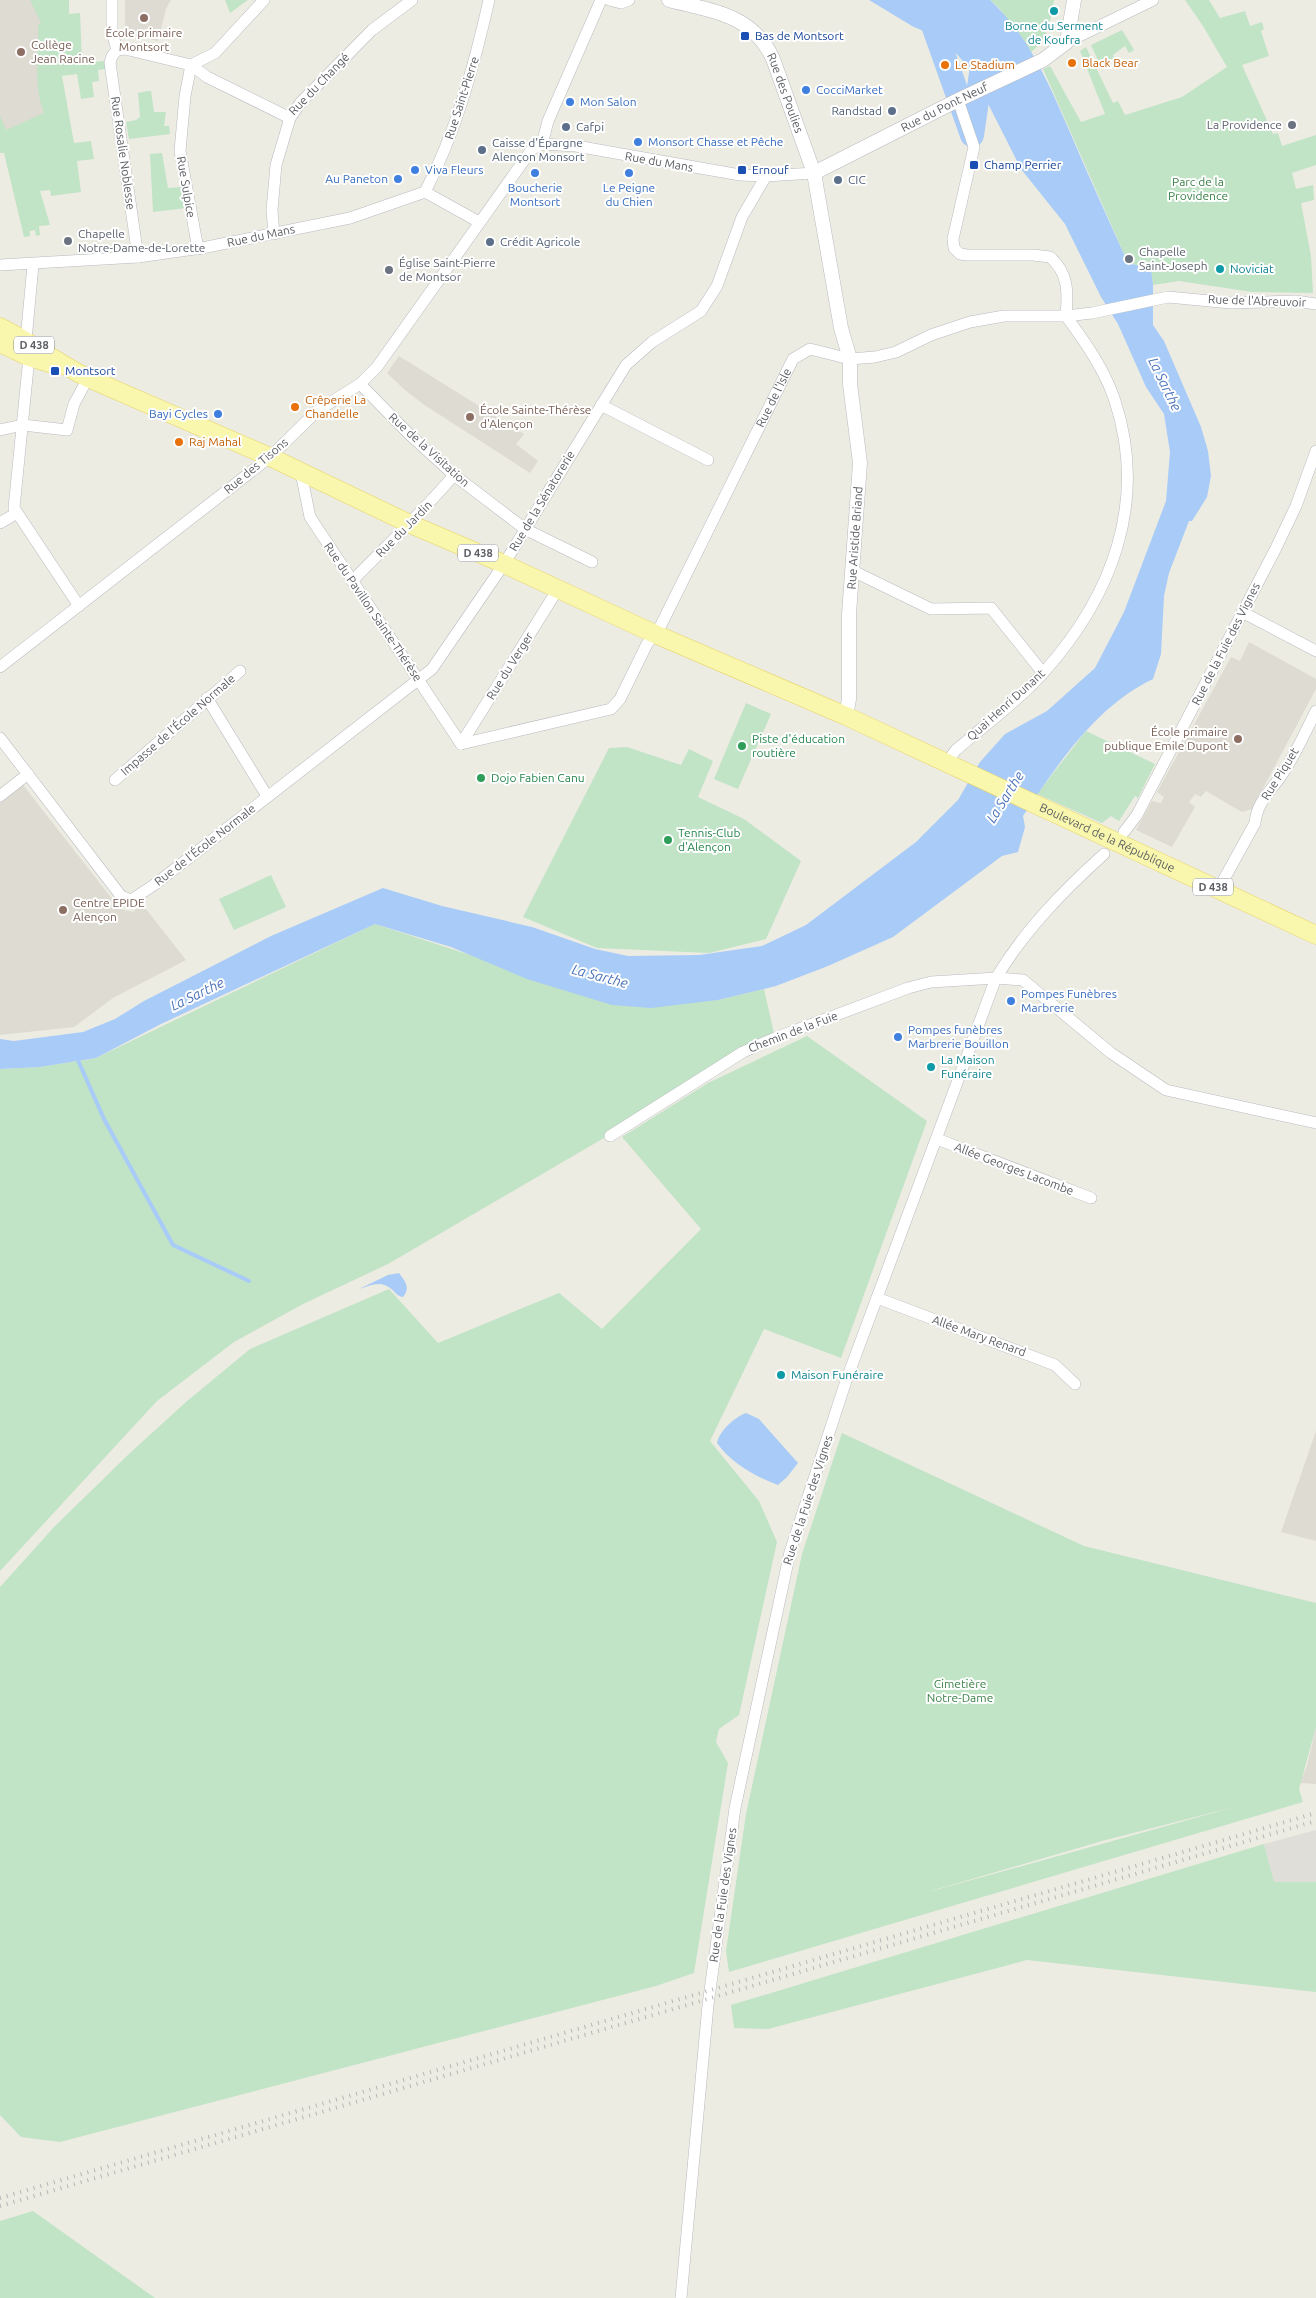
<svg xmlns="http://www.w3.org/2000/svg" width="1316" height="2298" font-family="Ubuntu,sans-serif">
<rect width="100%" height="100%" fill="#edece3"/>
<path fill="#dfded8" d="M1316,1830V1882H1274L1264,1844Z"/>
<g fill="#dddbd2">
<path d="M0,0H34L45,25L51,122L0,134Z"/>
<path d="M125,0H171L166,9L158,41L132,35L128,32L125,26Z"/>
<path d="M399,356L524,434L516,444L538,461L530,473L423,404L405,390L387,373Z"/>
<path d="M1249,642L1316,679V689L1252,809L1242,812L1206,791L1201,797L1195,794L1189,802L1195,807L1172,847L1136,830L1152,801L1161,803L1164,797L1157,792L1231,657L1240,661Z"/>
<path d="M23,785L120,909L133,912L142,904L186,960L113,998L74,1027L0,1035V803Z"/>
<path d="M1316,1431V1541L1281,1532Z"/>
<path d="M1316,1727V1784L1300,1783L1307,1766Z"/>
</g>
<g fill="#c1e3c6" fill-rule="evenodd">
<path d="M30,0H69V14L80,13L82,63L105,61V69L98,70L99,81L92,82L94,97L81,99L77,74L62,76L74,143L91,141L94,159L77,161L81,192L51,196L50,190L40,191L50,225L39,226L40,235L36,236L35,230L30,231V236L24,237L4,153H0V116L6,130L44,113C33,84 39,57 38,25L41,23Z"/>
<path d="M225,0H248L230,13Z"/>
<path d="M990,0H1054C1050,20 1049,39 1031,52L999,8Z"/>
<path d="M1185,0H1209L1220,18L1245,11L1250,26L1262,22L1264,29L1261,31L1269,56L1242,65L1273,134L1278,133L1282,146L1316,135V165L1292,173L1296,189L1313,185L1314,200L1301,203L1311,256L1313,293L1252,292L1179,281L1153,285L1151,269L1128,263L1043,69L1050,66L1081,122L1105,114L1080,51L1086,47L1113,103L1118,101L1125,115L1182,97L1227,67L1203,26Z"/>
<path d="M1122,30L1134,50L1129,53L1125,46L1113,55L1115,60L1101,67L1091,45Z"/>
<path d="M148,91H151L154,112H166L164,126H169L170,134L129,139L126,122L136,120L140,117L138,93Z"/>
<path d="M162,153L168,188L182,187L187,208L153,212L150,154Z"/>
<path d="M746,703L771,714L738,789L714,779Z"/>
<path d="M1086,731L1155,764L1138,798L1135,796L1119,821L1111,816L1102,823L1037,794Z"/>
<path d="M627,747L681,765L689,749L713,761L698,797L744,819L801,861L766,939L709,953L597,948L523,917L609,748Z"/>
<path d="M271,875L286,907L234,930L219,899Z"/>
<path d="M375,924L627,1006L718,1000L764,989L775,1038L388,1264L303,1304L234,1342L157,1401L0,1571V1069L40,1067L96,1058Z"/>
<path d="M807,1036L927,1121L841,1358L764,1329L710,1441L759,1501L777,1542L739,1715L719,1729L716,1742L728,1763L694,1973L656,1986L60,2142L21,2137L0,2115V1587L54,1527L131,1452L186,1402L250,1349L389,1289L438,1343L559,1293L602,1329L701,1229L622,1137L708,1083Z"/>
<path d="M842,1433L1084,1546L1316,1603V1727L1299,1789L1303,1802L729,1972L726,1951L746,1814L802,1554ZM1238,1806L932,1891H931L1102,1841Z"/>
<path d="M1264,1844L1274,1882H1316V1992L1027,1960L768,2029L734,2028L731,2005Z"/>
<path d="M33,2211L155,2298H0V2221Z"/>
</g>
<g fill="#a8cbf8">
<path d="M869,0H990C1033,40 1052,92 1075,144C1092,184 1110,223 1128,263L1151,269L1153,285V325L1164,341L1201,427L1208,451L1211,476L1207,497L1192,521H1189L1169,573L1164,596L1161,654L1153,679C1096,706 1057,765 1023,816L1025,827L1018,852L1002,856L893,937L828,966L776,986L718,1000L651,1008L612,1005L527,979L451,947L375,924L161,1024L96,1058L40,1067L0,1069V1039L14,1041L83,1032L115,1019L144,1001L271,936L383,888L442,906L532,927L595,949L628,956L699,955L762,946L806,925L916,842L958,800L980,762L1005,734L1047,711L1095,668L1124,612L1166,501L1170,452L1164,414L1146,387L1118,324L1101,297L1065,224L1021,169L971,70L944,40L912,26Z"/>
<path d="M399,1273C405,1281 411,1288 403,1297C396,1296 395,1291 390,1288C381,1280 369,1286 359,1289L388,1275Z"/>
<path d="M746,1413L759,1419L798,1463L787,1477L778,1485C756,1477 731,1463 717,1443C719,1431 735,1417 746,1413Z"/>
</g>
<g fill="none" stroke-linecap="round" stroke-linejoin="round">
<path stroke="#a8cbf8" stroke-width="4" d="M77,1058L104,1119L173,1245L249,1281"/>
<path stroke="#a8cbf8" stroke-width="24" d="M924,0L972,135L982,67"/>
<defs>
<g id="minor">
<path d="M112,0V32L117,50"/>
<path d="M609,0L621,3L629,0"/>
<path d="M1067,42L1153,0"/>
<path d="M117,50L112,56L110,63L138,257"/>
<path d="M117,50L125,49L191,65L215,53L264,0"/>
<path d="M191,65L185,96L180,151L198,249"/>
<path d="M191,65L207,77L290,118"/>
<path d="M958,100L974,147L953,239L954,248L960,254L967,255H1033L1050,257C1069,273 1068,294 1066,316"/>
<path d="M542,144L548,121L601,0"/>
<path d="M425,192C456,132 474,66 489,0"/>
<path d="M274,234L272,210L276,165L290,118L301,102L372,30L412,0"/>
<path d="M0,265L138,257L202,248L350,218L425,192L479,222"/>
<path d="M26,340L33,265"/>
<path d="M29,357L14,508L79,606"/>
<path d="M360,384L409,434L454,475L525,529L592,562"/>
<path d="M601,405L708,460"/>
<path d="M0,430L23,425L67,430L74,404L88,378"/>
<path d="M301,473L310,517L461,744"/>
<path d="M0,523L17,513"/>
<path d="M853,571L931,609L991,608L1043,673"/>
<path d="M352,581C386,546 422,513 454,475"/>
<path d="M1242,612L1316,651"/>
<path d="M0,667L270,457L317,411L360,384L377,367L532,149L542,144L576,146L740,175L766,176L814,173"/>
<path d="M207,698L267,796"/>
<path d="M0,738L121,896L131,900L154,885L432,669L504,564L626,365L652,342L701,311L717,286L742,217L766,176"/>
<path id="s1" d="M461,744L611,709L620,699L647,644L661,625L793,359L810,349L850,359L875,357L896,352L931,335L970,322L1004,316H1066L1092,313L1168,297L1231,303L1296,301L1316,304"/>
<path d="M461,744L558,589"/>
<path d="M946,763L956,750C985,725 1019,700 1044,672C1112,596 1148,502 1115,401C1105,370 1085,342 1066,316"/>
<path d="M115,780L240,671"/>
<path d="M0,796L28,774"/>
<path d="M1124,832L1137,815L1276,548L1296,506L1316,451"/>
<path d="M1218,890L1255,823C1257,802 1270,792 1281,776C1295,756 1305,732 1316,711"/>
<path d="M610,1136L743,1052L775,1038L908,988L931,982L996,978L1023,980L1111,1053L1166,1090L1316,1123"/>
<path d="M937,1139L1091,1198"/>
<path d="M877,1298L1055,1365L1075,1384"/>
<path d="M681,2298L708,2005L735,1808L790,1552L846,1381L996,978C1024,931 1063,891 1104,854"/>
</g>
<g id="tertiary">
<path id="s2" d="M669,0C711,11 753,14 773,59L814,173L841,328L850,359V384L860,463L849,614V699L846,716"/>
<path id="s3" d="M814,173L958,100L1043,60L1067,42L1074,0"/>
</g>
<g id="primary">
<path id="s4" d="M0,327C31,342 57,363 88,378L270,457L410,524L504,564L655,634L846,716L1316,935"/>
<path d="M0,343L29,357L52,364"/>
</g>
</defs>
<use href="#minor" stroke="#b8babf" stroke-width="12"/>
<use href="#tertiary" stroke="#b8babf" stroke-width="15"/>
<use href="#primary" stroke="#e7d263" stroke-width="19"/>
<use href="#minor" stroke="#fff" stroke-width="11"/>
<use href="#tertiary" stroke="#fff" stroke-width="14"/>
<use href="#primary" stroke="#f9f6ad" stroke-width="18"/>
<g stroke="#b4b5b5" stroke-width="4" stroke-dasharray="1 6" stroke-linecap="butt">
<path d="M0,2198L1316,1813"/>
<path d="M0,2206L1316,1821"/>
</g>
</g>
<g fill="#0f9aa8" stroke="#fff" stroke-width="2">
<circle cx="1054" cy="11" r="5"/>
<circle cx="1220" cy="269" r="5"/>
<circle cx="931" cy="1067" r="5"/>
<circle cx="781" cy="1375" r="5"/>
</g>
<g fill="#8d6e63" stroke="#fff" stroke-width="2">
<circle cx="144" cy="18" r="5"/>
<circle cx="21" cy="52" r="5"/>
<circle cx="470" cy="417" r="5"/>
<circle cx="1238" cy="739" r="5"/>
<circle cx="63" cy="910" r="5"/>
</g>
<g fill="#1a4fb4" stroke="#fff" stroke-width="2">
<rect x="740" y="31" width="10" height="10" rx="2.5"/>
<rect x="969" y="160" width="10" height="10" rx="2.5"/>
<rect x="737" y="165" width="10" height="10" rx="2.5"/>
<rect x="50" y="366" width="10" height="10" rx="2.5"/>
</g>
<g fill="#e8710a" stroke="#fff" stroke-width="2">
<circle cx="1072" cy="63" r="5"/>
<circle cx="945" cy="65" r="5"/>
<circle cx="295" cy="407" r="5"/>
<circle cx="179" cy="442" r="5"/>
</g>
<g fill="#3f7fe0" stroke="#fff" stroke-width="2">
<circle cx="806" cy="90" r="5"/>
<circle cx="570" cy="102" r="5"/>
<circle cx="638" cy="142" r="5"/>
<circle cx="415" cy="170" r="5"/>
<circle cx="535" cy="173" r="5"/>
<circle cx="629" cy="173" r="5"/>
<circle cx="398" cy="179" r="5"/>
<circle cx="218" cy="414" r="5"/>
<circle cx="1011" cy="1001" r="5"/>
<circle cx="898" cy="1037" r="5"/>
</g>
<g fill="#5c6f8a" stroke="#fff" stroke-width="2">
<circle cx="892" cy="111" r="5"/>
<circle cx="566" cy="127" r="5"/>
<circle cx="482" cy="150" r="5"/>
<circle cx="838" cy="180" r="5"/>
<circle cx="490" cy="242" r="5"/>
</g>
<g fill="#6b7280" stroke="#fff" stroke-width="2">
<circle cx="1292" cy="125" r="5"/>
<circle cx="68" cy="241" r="5"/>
<circle cx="1129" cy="259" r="5"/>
<circle cx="389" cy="270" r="5"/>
</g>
<g fill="#2e9e5b" stroke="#fff" stroke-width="2">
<circle cx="742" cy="746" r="5"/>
<circle cx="481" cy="778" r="5"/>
<circle cx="668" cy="840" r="5"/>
</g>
<g text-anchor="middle" stroke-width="4" stroke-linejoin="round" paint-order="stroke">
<g fill="#fff" stroke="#8c8e92" stroke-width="1">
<rect x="14" y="336.5" width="40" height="17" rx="4"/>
<rect x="458" y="544.5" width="40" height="17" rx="4"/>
<rect x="1193" y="878.5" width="40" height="17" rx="4"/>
</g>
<g font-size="11" font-weight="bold" fill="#5b5e63">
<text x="34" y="349">D 438</text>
<text x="478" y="557">D 438</text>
<text x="1213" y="891">D 438</text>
</g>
<g font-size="12" fill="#0d838f" stroke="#fff" text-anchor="start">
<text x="1054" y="30" text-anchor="middle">Borne du Serment<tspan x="1054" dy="14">de Koufra</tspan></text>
<text x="1230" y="273">Noviciat</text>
<text x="941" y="1064">La Maison<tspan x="941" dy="14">Funéraire</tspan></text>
<text x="791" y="1379">Maison Funéraire</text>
</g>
<g font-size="12" fill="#785e54" stroke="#fff" text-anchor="start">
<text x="144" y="37" text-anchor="middle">École primaire<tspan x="144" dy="14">Montsort</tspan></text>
<text x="31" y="49">Collège<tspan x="31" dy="14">Jean Racine</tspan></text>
<text x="480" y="414">École Sainte-Thérèse<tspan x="480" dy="14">d'Alençon</tspan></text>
<text x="1228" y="736" text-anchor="end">École primaire<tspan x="1228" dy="14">publique Emile Dupont</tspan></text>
<text x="73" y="907">Centre EPIDE<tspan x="73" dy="14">Alençon</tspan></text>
</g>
<g font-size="12" fill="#164399" stroke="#fff" text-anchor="start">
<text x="755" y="40">Bas de Montsort</text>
<text x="984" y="169">Champ Perrier</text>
<text x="752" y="174">Ernouf</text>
<text x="65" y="375">Montsort</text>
</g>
<g font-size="12" fill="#c56008" stroke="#fff" text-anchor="start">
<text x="1082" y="67">Black Bear</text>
<text x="955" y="69">Le Stadium</text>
<text x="305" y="404">Crêperie La<tspan x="305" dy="14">Chandelle</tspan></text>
<text x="189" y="446">Raj Mahal</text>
</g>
<g font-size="12" fill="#5b5e63" stroke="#fff">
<text transform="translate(319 84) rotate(-46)" y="4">Rue du Changé</text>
<text dy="4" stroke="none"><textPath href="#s2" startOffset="161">Rue des Poulies</textPath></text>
<text transform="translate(462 98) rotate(-72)" y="4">Rue Saint-Pierre</text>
<text dy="4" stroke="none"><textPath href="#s3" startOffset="146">Rue du Pont Neuf</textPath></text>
<text transform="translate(123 153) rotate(82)" y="4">Rue Rosalie Noblesse</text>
<text transform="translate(659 162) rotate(10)" y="4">Rue du Mans</text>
<text transform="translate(186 187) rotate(80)" y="4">Rue Sulpice</text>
<text transform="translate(261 236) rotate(-12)" y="4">Rue du Mans</text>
<text transform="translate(1257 301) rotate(2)" y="4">Rue de l'Abreuvoir</text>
<text dy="4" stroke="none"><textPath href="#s1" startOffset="506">Rue de l'Isle</textPath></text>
<text transform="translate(429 450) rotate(42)" y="4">Rue de la Visitation</text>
<text transform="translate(256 466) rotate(-40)" y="4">Rue des Tisons</text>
<text transform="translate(542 501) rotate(-59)" y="4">Rue de la Sénatorerie</text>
<text transform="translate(404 529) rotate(-45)" y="4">Rue du Jardin</text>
<text transform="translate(855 538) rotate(-86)" y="4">Rue Aristide Briand</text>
<text transform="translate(373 612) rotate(56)" y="4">Rue du Pavillon Sainte-Thérèse</text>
<text transform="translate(1226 644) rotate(-63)" y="4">Rue de la Fuie des Vignes</text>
<text transform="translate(510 666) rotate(-58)" y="4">Rue du Verger</text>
<text transform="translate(1006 705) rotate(-42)" y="4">Quai Henri Dunant</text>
<text transform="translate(178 725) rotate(-41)" y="4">Impasse de l'École Normale</text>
<text transform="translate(1280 774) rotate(-58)" y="4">Rue Piquet</text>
<text dy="4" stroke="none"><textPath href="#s4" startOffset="1220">Boulevard de la République</textPath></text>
<text transform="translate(205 845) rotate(-38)" y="4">Rue de l'École Normale</text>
<text transform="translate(793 1032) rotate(-21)" y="4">Chemin de la Fuie</text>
<text transform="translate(1014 1169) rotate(21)" y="4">Allée Georges Lacombe</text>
<text transform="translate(979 1336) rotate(20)" y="4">Allée Mary Renard</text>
<text transform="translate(808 1500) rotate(-72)" y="4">Rue de la Fuie des Vignes</text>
<text transform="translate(723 1895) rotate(-82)" y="4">Rue de la Fuie des Vignes</text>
</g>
<g font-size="12" fill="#366cbe" stroke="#fff" text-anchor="start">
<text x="816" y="94">CocciMarket</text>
<text x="580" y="106">Mon Salon</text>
<text x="648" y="146">Monsort Chasse et Pêche</text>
<text x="425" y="174">Viva Fleurs</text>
<text x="388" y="183" text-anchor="end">Au Paneton</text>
<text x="535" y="192" text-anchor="middle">Boucherie<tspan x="535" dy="14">Montsort</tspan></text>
<text x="629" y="192" text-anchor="middle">Le Peigne<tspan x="629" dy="14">du Chien</tspan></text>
<text x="208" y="418" text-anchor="end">Bayi Cycles</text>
<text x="1021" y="998">Pompes Funèbres<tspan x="1021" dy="14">Marbrerie</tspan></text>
<text x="908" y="1034">Pompes funèbres<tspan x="908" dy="14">Marbrerie Bouillon</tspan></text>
</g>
<g font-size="12" fill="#4e5e75" stroke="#fff" text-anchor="start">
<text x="882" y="115" text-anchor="end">Randstad</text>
<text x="576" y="131">Cafpi</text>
<text x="492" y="147">Caisse d'Épargne<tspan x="492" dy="14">Alençon Monsort</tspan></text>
<text x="848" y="184">CIC</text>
<text x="500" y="246">Crédit Agricole</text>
</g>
<g font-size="12" fill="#5b616d" stroke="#fff" text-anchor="start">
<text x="1282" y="129" text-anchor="end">La Providence</text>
<text x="78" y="238">Chapelle<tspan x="78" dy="14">Notre-Dame-de-Lorette</tspan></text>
<text x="1139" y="256">Chapelle<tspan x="1139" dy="14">Saint-Joseph</tspan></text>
<text x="399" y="267">Église Saint-Pierre<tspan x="399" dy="14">de Montsor</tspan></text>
</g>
<g font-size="12" fill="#3b8248" stroke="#fff">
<text x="1198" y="186">Parc de la<tspan x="1198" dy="14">Providence</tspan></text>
<text x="960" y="1688">Cimetière<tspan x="960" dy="14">Notre-Dame</tspan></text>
</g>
<g font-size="12" fill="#27864d" stroke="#fff" text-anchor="start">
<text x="752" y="743">Piste d'éducation<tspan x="752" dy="14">routière</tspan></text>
<text x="491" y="782">Dojo Fabien Canu</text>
<text x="678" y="837">Tennis-Club<tspan x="678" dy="14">d'Alençon</tspan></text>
</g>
<g font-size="14" font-style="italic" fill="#4c74ba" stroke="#fff">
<text transform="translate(1165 384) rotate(64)" y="5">La Sarthe</text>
<text transform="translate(1005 797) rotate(-58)" y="5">La Sarthe</text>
<text transform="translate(600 976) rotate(15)" y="5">La Sarthe</text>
<text transform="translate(197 994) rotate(-26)" y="5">La Sarthe</text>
</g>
</g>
</svg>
